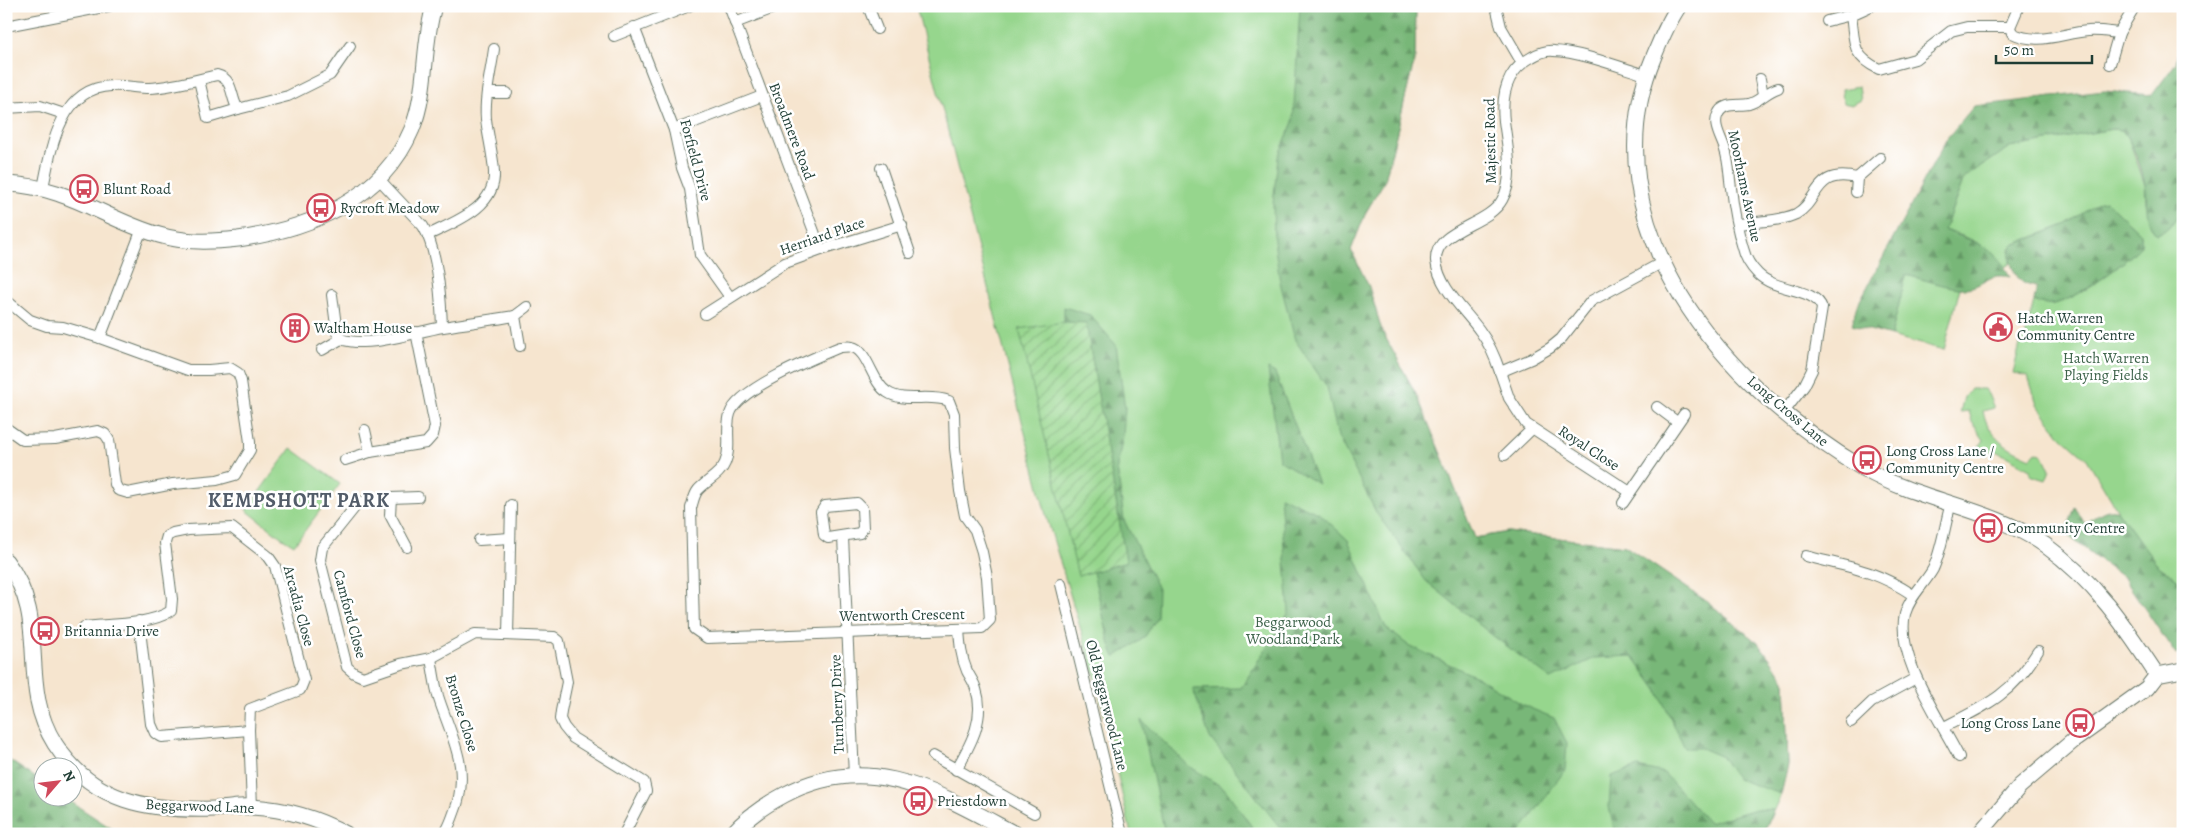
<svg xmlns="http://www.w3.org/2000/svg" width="2189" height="840" font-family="Alegreya,serif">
<defs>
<pattern id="forest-firs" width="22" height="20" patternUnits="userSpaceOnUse" patternTransform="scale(1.25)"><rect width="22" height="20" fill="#78b778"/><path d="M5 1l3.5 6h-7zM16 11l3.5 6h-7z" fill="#629663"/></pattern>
<pattern id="garden-furrows" width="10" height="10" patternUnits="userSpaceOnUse" patternTransform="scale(1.25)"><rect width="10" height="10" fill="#96d68d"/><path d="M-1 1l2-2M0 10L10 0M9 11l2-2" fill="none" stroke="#7aaf74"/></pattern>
</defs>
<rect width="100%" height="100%" fill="#fff"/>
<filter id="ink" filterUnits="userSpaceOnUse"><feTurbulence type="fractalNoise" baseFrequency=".02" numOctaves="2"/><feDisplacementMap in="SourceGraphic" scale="10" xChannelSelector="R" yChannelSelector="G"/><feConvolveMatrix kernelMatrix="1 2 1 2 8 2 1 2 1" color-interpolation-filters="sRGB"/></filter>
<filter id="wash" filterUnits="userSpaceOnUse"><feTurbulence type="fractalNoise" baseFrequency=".0096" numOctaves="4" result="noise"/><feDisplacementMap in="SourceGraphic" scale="20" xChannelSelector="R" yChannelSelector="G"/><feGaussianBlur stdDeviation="1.12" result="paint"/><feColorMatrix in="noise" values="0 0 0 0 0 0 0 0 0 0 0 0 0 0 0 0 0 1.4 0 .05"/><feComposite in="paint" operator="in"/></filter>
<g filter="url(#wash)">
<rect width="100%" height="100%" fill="#f6e5cf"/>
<g fill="#96d68d" stroke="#5a8a60">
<path d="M916,6H1416L1415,58L1385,180L1366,212L1351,250L1369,287L1382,331L1418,398L1475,538L1508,532L1625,546L1709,603L1760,645L1785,680L1788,765L1781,794L1763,834H1131L1096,680L1046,515Z"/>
<path d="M1859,86L1861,100L1852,105L1843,103L1842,89Z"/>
<path d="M2112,129L2122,130L2129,140L2145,185L2146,203L2156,234L2164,231L2183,213V583L2157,565L2142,546L2118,511L2087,459L2060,435L2037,404L2028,376L2013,373L2021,340H2024L2034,301C2039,303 2047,305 2053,304C2077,300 2124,264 2141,246V234L2106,202H2100L2065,225L2013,245L2010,249V264L2004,267C1986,244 1971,238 1944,230L1964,178L2009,148Z"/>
<path d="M1906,275L1960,288L1944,350L1891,336Z"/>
<path d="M1971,389H1984L1988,394L1994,408L1983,411C1988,437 2009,449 2031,458L2036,452L2043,455L2050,470L2046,480L2030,475V469L1993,449L1987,455L1979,447L1984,440L1972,422L1969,411L1960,412L1964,397Z"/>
<path d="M291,448L340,484L294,545L281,537L246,510Z"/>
</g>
<g fill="url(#forest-firs)" stroke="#4c7a56">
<path d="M1300,6H1416L1415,58L1385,180L1366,212L1351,250L1369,287L1382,331L1418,398L1475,538L1508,532L1625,546L1709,603L1760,645L1785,680L1788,765L1781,794L1737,779L1722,757L1701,748H1685L1657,690L1633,656L1595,658L1551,679L1492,635L1426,581L1377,514L1338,437L1327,387L1295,340L1280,282L1274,241L1273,204L1278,157L1293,122Z"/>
<path d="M2183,18V213L2164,231L2156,234C2144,222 2148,199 2145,184C2141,167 2133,143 2122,130L2112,129L2009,148L1964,178L1944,230C1973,241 1996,246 2010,277C1986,271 1984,290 1959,288C1942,286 1923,279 1906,275L1891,336L1852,325L1856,308L1947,138L1974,106L2104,91L2152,95L2176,63Z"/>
<path d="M2106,201L2141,234V246C2124,264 2077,300 2053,304C2047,305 2039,303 2034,301L2037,287C2033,286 2028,285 2025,284C2014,277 2005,256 2013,245L2065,225L2099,202Z"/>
<path d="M1064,307L1090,315L1116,345L1125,408L1123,436L1117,467L1124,520L1158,589L1157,618L1144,638L1115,657L1110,645L1093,572L1126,562L1086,323L1064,322Z"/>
<path d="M1268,369L1275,373L1318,484L1279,460Z"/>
<path d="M1280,496L1320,514L1348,540L1386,628L1408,645L1481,679L1525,706L1554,718L1567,743L1565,770L1519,834H1285L1210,738L1193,689L1241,688L1289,612Z"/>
<path d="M2075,507L2085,524C2095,517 2106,506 2118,511L2157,565L2183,583V652L2176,655L2124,578L2067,535L2068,527Z"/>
<path d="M1141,720L1189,766L1225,789L1252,827L1249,834H1165Z"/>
<path d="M6,758L42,782V798H65L120,834H6Z"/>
<path d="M1638,767L1664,773L1709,823L1756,809L1773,810L1763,834H1615L1609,807L1611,776Z"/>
</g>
<path fill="url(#garden-furrows)" stroke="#5a8a60" d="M1064,322L1086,323L1126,562L1078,576L1019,329Z"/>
</g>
<g filter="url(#ink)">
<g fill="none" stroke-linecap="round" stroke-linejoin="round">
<defs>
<g id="street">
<path d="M729,6L821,250"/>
<path d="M868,6L877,29"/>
<path d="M1496,6L1501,27L1522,63"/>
<path d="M2019,6L2010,27L2012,33C2038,46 2062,33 2088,31C2098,30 2109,32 2119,33"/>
<path d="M1851,15C1855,43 1851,56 1879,69L1915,59L1951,31L1967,27H2010"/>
<path d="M1827,21L1851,15L1871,6"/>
<path d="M735,23L779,6"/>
<path d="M6,26L109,6"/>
<path d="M634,27L674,130L682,168L690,189L700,255L730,297"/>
<path d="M614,36L689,6"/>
<path d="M2110,64L2119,33L2135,6"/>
<path d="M1646,75C1620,67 1580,52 1554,51C1547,50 1539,53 1532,57C1507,70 1501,94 1504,121C1507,145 1515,178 1502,200C1488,226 1434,229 1436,261C1439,288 1465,310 1480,331C1489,343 1495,357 1500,372L1531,359L1550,348L1561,339L1591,301L1663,262"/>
<path d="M1760,79L1763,95"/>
<path d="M199,80L208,118L238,109"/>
<path d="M1778,88C1767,91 1760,101 1749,104C1738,106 1723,102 1718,114C1712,125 1722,139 1725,150C1729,162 1729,175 1731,188C1733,207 1737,229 1743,248C1745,257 1751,267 1758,274C1776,292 1816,288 1822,308L1812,370L1804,386L1784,412"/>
<path d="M488,93H507"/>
<path d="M6,108L40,106L64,114"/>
<path d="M674,130L762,96"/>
<path d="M881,168L910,253"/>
<path d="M378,178L423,226C438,251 441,298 442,327"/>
<path d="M43,188C51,148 60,88 111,86C124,85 137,88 149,88C171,87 196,80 217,75C234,79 230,97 238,109L288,96L330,75L350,46"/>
<path d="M1856,192L1857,178L1880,158"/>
<path d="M1739,224C1756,221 1779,222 1796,214C1820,201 1813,168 1857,178"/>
<path d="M428,235C454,222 496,208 494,172C493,154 488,137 486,119C484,96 491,72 494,49"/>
<path d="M332,295L337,333L341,339C369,349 413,332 443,327C467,323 491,320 515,316"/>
<path d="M6,300L30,320L47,326L63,327L100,338L188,370H209L230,368L238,373L241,381L250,442V450L235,475L217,480L173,484L128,493L118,490L115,484L109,440L105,434L98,431L55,439L23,440L6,428"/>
<path d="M705,314L785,263L821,250L902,225"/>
<path d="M100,338L142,229"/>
<path d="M520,346L515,316L527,307"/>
<path d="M840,347C844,347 849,346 852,347C868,350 872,383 887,392C905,404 928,393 949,401L954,414L955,448L960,491L965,516L975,530L982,552L987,577L990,620L982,628L707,638L694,629L691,508C693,502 694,495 698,490C706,481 721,474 725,463C732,447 725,430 730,414C737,389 816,357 840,347Z"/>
<path d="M322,350L341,339"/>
<path d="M1500,372L1509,398L1526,424L1630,492"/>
<path d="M1657,407L1677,422"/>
<path d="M365,430L370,452"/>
<path d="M1505,455L1532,429"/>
<path d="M345,460L370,452L426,443L433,435L435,426L416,332"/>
<path d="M418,497L391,498L359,502L322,548L320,560L347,667L354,673L363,677L401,664L431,658L475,634L554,637L559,641L567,682L561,711L560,719L564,727L573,738L644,782L646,791L624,834"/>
<path d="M391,498L390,515L407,547"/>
<path d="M857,503L862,508L863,528L860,533L828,538L824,535L821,512L825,506Z"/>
<path d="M1623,503L1684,414"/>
<path d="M1951,503C1945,524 1942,549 1933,569C1924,585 1910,596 1905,614C1895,657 1940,719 1959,757"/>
<path d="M843,537L854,776"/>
<path d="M479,540L510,538"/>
<path d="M1806,556C1848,567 1876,570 1913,595"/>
<path d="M1061,584L1122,834"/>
<path d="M84,627C110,624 149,625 171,611L172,599L165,543L167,536L173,533L188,530L232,528L268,556L275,566L304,680L300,690L250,709L249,730L162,737L155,733L151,724L139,621"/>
<path d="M508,635L511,505"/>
<path d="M431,658C433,670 435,684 438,696C451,737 472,769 454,813C451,821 449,828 444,834"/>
<path d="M1851,722L1872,702L1916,678"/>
<path d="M1944,727C1988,705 2012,694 2038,651"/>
<path d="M249,730L252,807"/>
<path d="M933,756L1034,813"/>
<path d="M956,770C970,745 986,719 976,689C974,682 970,677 967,671C961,657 960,644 959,629"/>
</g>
<g id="secondary">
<path d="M1679,6C1668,22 1661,39 1654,56C1584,225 1726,389 1864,469C1921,502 1990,507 2045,545C2095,581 2124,625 2157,675"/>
<path d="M6,184C69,186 103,219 159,235C186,243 211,242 238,239C309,229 382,200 412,129C428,89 422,46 434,6"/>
<path d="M6,561C52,621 16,682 55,744C93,803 149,811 214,809C227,809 239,806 252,807C285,809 317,818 346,834"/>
<path d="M732,834C746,818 765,805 784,795C870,749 939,794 1015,834"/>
<path d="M1979,834L2020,786L2073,741L2147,688L2157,675L2183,670"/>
</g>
</defs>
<use href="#street" stroke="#6a786a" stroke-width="12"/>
<use href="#secondary" stroke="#6a786a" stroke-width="17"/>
<use href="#street" stroke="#fff" stroke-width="10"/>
<use href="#secondary" stroke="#fff" stroke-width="15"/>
</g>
</g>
<defs>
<symbol id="bus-ring" viewBox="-11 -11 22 22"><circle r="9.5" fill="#fff" stroke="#d1495b" stroke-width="1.5"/><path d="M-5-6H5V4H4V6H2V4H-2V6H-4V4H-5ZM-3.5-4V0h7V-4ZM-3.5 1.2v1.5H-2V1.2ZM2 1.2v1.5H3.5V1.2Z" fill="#d1495b"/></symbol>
<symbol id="civic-ring" viewBox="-11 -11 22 22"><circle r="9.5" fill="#fff" stroke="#d1495b" stroke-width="1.5"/><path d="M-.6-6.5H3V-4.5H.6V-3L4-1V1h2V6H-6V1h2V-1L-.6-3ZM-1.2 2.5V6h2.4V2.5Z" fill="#d1495b"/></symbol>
<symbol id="building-ring" viewBox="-11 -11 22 22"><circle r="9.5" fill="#fff" stroke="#d1495b" stroke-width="1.5"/><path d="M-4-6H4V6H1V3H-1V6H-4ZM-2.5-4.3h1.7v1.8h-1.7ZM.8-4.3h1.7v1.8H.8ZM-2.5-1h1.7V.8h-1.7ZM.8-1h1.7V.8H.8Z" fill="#d1495b"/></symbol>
</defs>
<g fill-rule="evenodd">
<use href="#bus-ring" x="68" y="173" width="32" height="32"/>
<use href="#bus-ring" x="305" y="192" width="32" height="32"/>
<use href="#civic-ring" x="1982" y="311" width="32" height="32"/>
<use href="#building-ring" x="279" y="312" width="32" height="32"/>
<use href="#bus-ring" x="1851" y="444" width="32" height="32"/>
<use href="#bus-ring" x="1972" y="512" width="32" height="32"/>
<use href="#bus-ring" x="29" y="615" width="32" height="32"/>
<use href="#bus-ring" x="2064" y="707" width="32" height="32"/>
<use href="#bus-ring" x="902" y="785" width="32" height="32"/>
</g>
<g text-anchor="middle" stroke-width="5" stroke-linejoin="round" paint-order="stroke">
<g font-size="15" fill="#1f3d34" stroke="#fff">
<text transform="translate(792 131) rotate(69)" y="5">Broadmere Road</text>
<text transform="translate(1490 141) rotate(-91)" y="5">Majestic Road</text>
<text transform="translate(696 160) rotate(75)" y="5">Forfield Drive</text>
<text transform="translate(1745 186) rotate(78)" y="5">Moorhams Avenue</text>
<text transform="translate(822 236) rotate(-19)" y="5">Herriard Place</text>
<text transform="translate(1788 411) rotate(40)" y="5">Long Cross Lane</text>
<text transform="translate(1589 448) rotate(33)" y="5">Royal Close</text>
<text transform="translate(299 606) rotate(75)" y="5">Arcadia Close</text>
<text transform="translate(350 614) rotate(75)" y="5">Camford Close</text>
<text transform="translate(902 615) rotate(-1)" y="5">Wentworth Crescent</text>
<text transform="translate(837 704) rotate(-92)" y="5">Turnberry Drive</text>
<text transform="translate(1107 705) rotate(76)" y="5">Old Beggarwood Lane</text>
<text transform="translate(462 713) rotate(73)" y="5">Bronze Close</text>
<text transform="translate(200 806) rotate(2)" y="5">Beggarwood Lane</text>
</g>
<g font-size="15" fill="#1f3d34" stroke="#fff" text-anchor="start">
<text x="103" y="194">Blunt Road</text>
<text x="340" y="213">Rycroft Meadow</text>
<text x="2017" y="323">Hatch Warren<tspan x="2017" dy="17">Community Centre</tspan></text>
<text x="314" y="333">Waltham House</text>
<text x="1886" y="456">Long Cross Lane /<tspan x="1886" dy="17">Community Centre</tspan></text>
<text x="2007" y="533">Community Centre</text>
<text x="64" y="636">Britannia Drive</text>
<text x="2061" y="728" text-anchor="end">Long Cross Lane</text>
<text x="937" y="806">Priestdown</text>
</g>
<g font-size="15" fill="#3d634a" stroke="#fff">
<text x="2106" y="363">Hatch Warren<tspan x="2106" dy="17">Playing Fields</tspan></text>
<text x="1293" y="627">Beggarwood<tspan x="1293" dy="17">Woodland Park</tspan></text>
</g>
<g font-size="20" font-weight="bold" letter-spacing="1" fill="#535d6a" stroke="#fff">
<text x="299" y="507">KEMPSHOTT PARK</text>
</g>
</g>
<rect width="2189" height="840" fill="none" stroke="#fff" stroke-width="25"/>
<g transform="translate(58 782) rotate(62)"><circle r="24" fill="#ffffff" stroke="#a5b1ae"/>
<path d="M0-4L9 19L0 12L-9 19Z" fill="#d1495b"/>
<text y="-8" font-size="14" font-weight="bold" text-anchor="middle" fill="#1f3d34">N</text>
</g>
<path d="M1996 55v8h96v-8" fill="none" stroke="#1f3d34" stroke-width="2.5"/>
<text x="2004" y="55" font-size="15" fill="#1f3d34" stroke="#ffffff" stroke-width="4" paint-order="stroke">50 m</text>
</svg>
